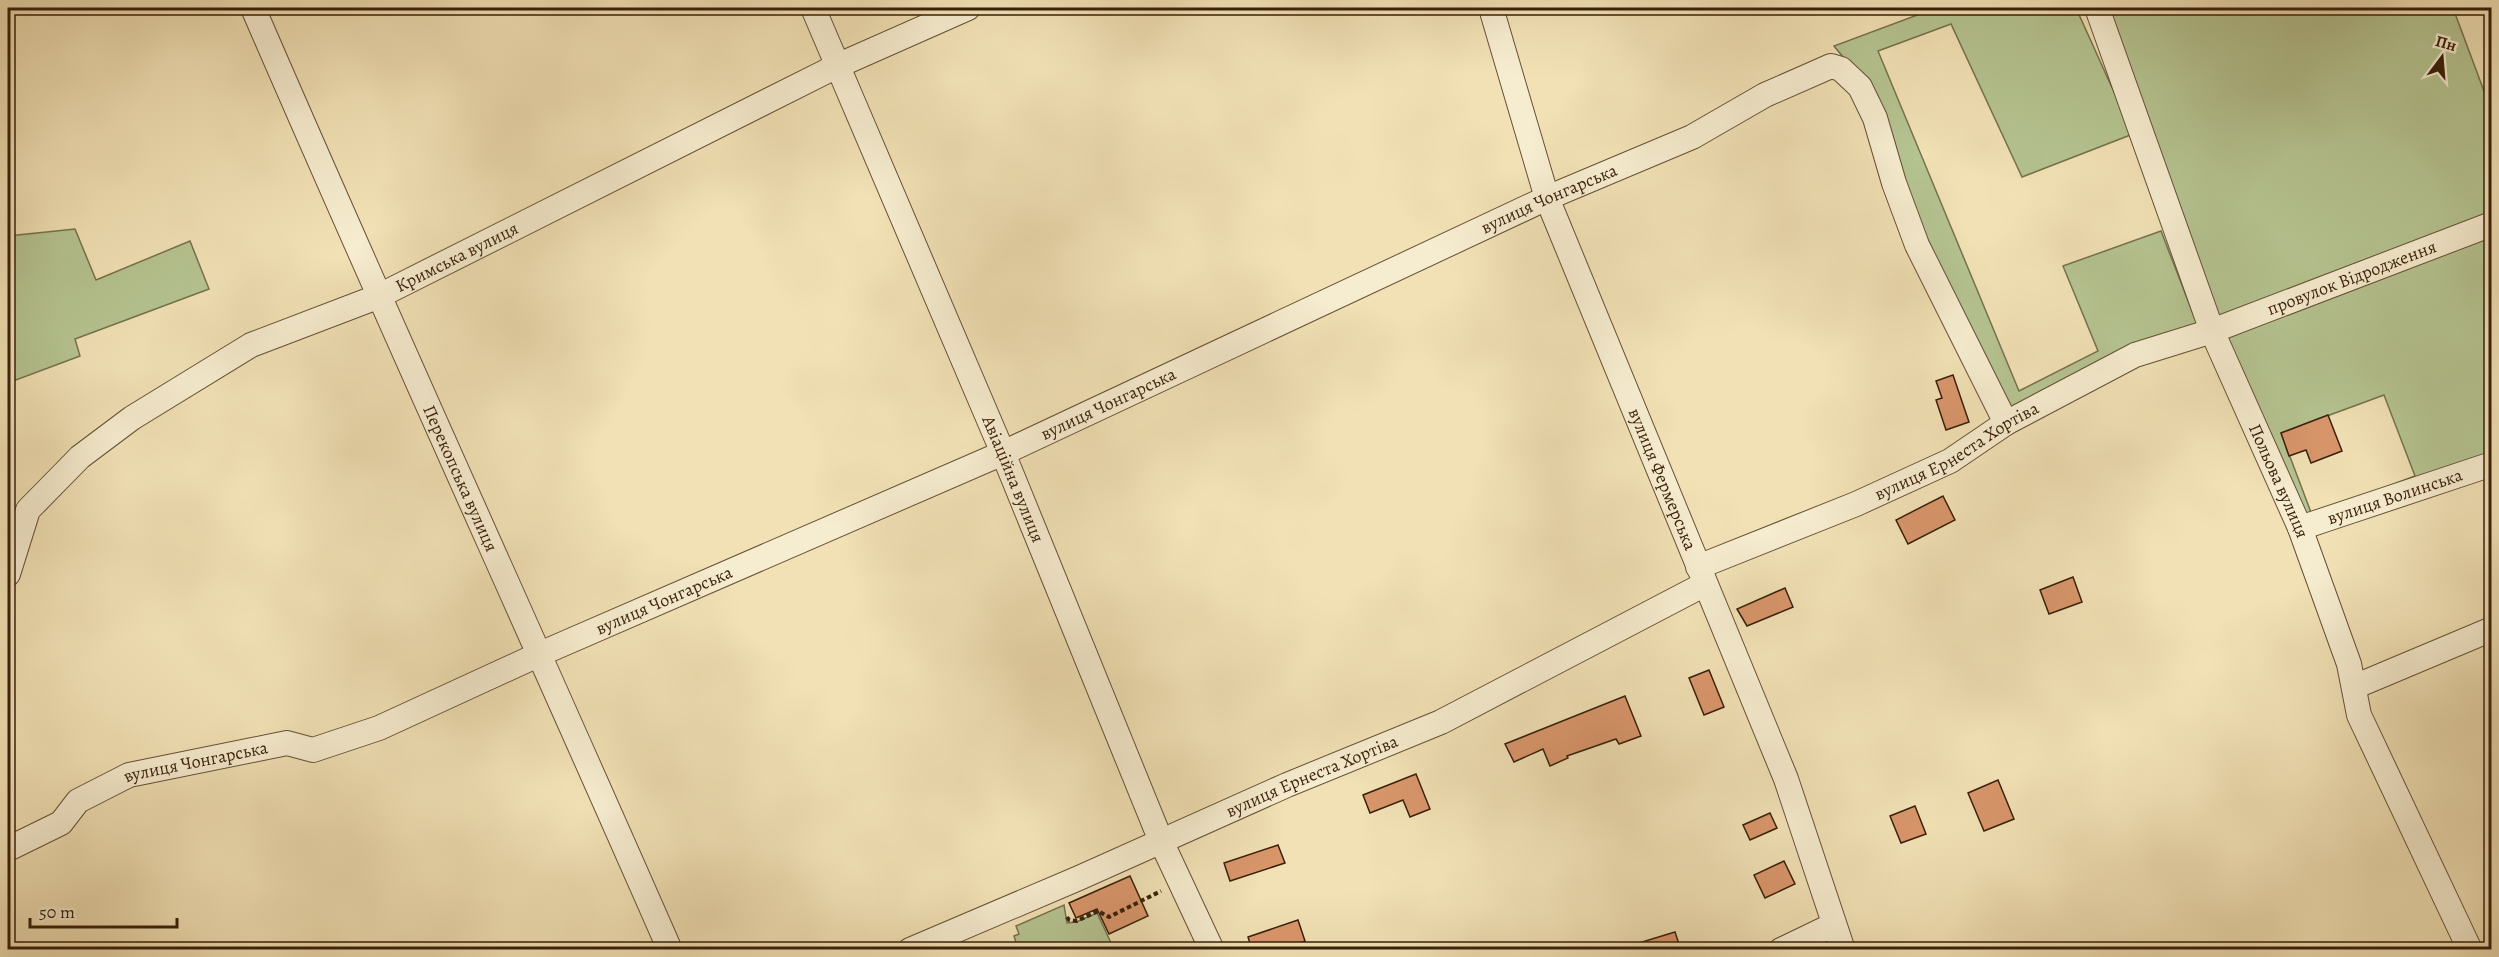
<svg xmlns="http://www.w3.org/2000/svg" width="2499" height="957" font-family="Alegreya,serif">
<rect width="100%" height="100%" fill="#f1e1b5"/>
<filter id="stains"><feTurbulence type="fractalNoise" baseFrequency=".00333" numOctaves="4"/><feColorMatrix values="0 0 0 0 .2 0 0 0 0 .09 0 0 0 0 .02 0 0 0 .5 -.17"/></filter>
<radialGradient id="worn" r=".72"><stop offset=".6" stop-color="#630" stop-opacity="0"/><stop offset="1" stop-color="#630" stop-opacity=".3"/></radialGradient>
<g fill="#b5c491" stroke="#76724e" stroke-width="1.5" fill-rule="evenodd">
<path d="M1936,8H2076L2133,134L2022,177L1951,24L1878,51L2019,391L2098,351L2063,266L2161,231L2197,324L2015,411L2001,402L1848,63L1834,46Z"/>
<path d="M2093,8H2453L2491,110V220L2214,325Z"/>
<path d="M75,229L96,280L190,241L209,289L75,339L80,356L8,383V236Z"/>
<path d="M2491,229V466L2315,536L2226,351L2229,337ZM2384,395L2415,476L2312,515L2281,433Z"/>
<path d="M1064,905L1067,923L1076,922L1097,913L1112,945L1101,949H1018L1014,936L1019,934L1016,926Z"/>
</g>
<g fill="#d9966b" stroke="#381f0a" stroke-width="1.5">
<path d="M1953,375L1969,422L1946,430L1936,400L1942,398L1936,381Z"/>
<path d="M2328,415L2342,451L2311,463L2306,450L2289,456L2281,433Z"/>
<path d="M1943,496L1955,520L1908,544L1896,520Z"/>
<path d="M2073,577L2082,602L2049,614L2040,590Z"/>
<path d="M1785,588L1793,607L1747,626L1737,609Z"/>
<path d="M1709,670L1724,707L1704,715L1689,678Z"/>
<path d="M1625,696L1641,736L1619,744L1616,739L1567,756L1568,758L1550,766L1543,749L1514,762L1505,744Z"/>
<path d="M1416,774L1430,809L1410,817L1403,800L1370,813L1363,795Z"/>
<path d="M1998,780L2014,819L1984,831L1968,793Z"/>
<path d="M1915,806L1926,834L1901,843L1890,816Z"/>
<path d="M1770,813L1777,828L1750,840L1743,825Z"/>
<path d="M1278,845L1285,863L1230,881L1224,863Z"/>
<path d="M1784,861L1795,884L1765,898L1754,875Z"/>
<path d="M1130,876L1148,916L1109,934L1097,909L1076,918L1069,903Z"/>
<path d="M1298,920L1305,941L1280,950H1252L1248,937Z"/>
<path d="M1675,932L1681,950H1630L1629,946Z"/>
</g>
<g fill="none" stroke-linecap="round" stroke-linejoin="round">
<defs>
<g id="minor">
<path id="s1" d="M253,8C389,323 532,635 670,950"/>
<path id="s2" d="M813,8L1003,453L1161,841L1212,950"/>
<path id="s3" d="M1491,8L1547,198L1786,779L1843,950"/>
<path id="s4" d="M2097,8L2212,331L2300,528L2349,664L2359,715L2470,950"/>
<path id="s5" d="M2300,528L2492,464"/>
<path id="s6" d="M1698,567L1856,504L1950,461L2006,423L2135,355L2212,331L2492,224"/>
<path id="s7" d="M8,574L28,510L80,457L132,418L251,345L377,297L837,66L968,8"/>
<path d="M2354,687L2492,629"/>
<path id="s8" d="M8,849L61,823L78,801L129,775L287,743L313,750L379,728L540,654L1003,453L1547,198L1692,137L1765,95L1831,66L1841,69L1860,87L1875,118L1894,183L1917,245L2006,423"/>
<path id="s9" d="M910,950L1079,878L1287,785L1441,722L1705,584"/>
<path d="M1781,950L1833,925"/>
</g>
</defs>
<use href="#minor" stroke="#665035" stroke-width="26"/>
<path stroke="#381f0a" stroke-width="4" stroke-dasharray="4.5 3" stroke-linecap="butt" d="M1067,917L1069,920L1077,921L1098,911L1109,917L1161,891"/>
<use href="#minor" stroke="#f6eccf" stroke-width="24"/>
</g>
<g text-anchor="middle" stroke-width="6" stroke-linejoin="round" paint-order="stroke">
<g font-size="18" fill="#381f0a" stroke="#f6eccf">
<text dy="6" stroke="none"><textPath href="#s8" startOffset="1686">вулиця Чонгарська</textPath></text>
<text dy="6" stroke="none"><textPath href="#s7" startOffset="570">Кримська вулиця</textPath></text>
<text dy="6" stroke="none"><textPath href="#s6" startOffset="717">провулок Відродження</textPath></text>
<text dy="6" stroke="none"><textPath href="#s8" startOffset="1200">вулиця Чонгарська</textPath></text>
<text dy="6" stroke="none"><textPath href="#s6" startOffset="284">вулиця Ернеста Хортіва</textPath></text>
<text dy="6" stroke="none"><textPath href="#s2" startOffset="512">Авіаційна вулиця</textPath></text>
<text dy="6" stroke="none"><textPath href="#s1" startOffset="514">Перекопська вулиця</textPath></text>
<text dy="6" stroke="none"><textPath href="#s3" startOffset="502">вулиця Фермерська</textPath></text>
<text dy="6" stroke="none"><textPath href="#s4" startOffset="507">Польова вулиця</textPath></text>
<text dy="6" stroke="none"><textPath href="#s5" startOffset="100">вулиця Волинська</textPath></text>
<text dy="6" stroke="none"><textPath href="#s8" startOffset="714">вулиця Чонгарська</textPath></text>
<text dy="6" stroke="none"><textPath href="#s8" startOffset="212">вулиця Чонгарська</textPath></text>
<text dy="6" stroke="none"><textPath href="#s9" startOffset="438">вулиця Ернеста Хортіва</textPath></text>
</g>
</g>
<rect width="2499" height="957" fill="none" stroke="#f1e1b5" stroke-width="30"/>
<rect x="9" y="9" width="2481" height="939" fill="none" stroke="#381f0a" stroke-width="3"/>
<rect x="15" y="15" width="2469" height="927" fill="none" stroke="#381f0a" stroke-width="1.5"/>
<g transform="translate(2442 57) rotate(16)" stroke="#f6eccf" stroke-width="4.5" paint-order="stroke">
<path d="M0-4.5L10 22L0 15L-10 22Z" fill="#381f0a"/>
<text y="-9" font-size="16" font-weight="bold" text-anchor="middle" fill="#381f0a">Пн</text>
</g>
<path d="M30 918v9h147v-9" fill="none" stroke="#381f0a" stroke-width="3"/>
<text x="39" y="918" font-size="18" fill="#381f0a" stroke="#f6eccf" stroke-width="4.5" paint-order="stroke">50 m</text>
<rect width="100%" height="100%" filter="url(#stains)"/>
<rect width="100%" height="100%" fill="url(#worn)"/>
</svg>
